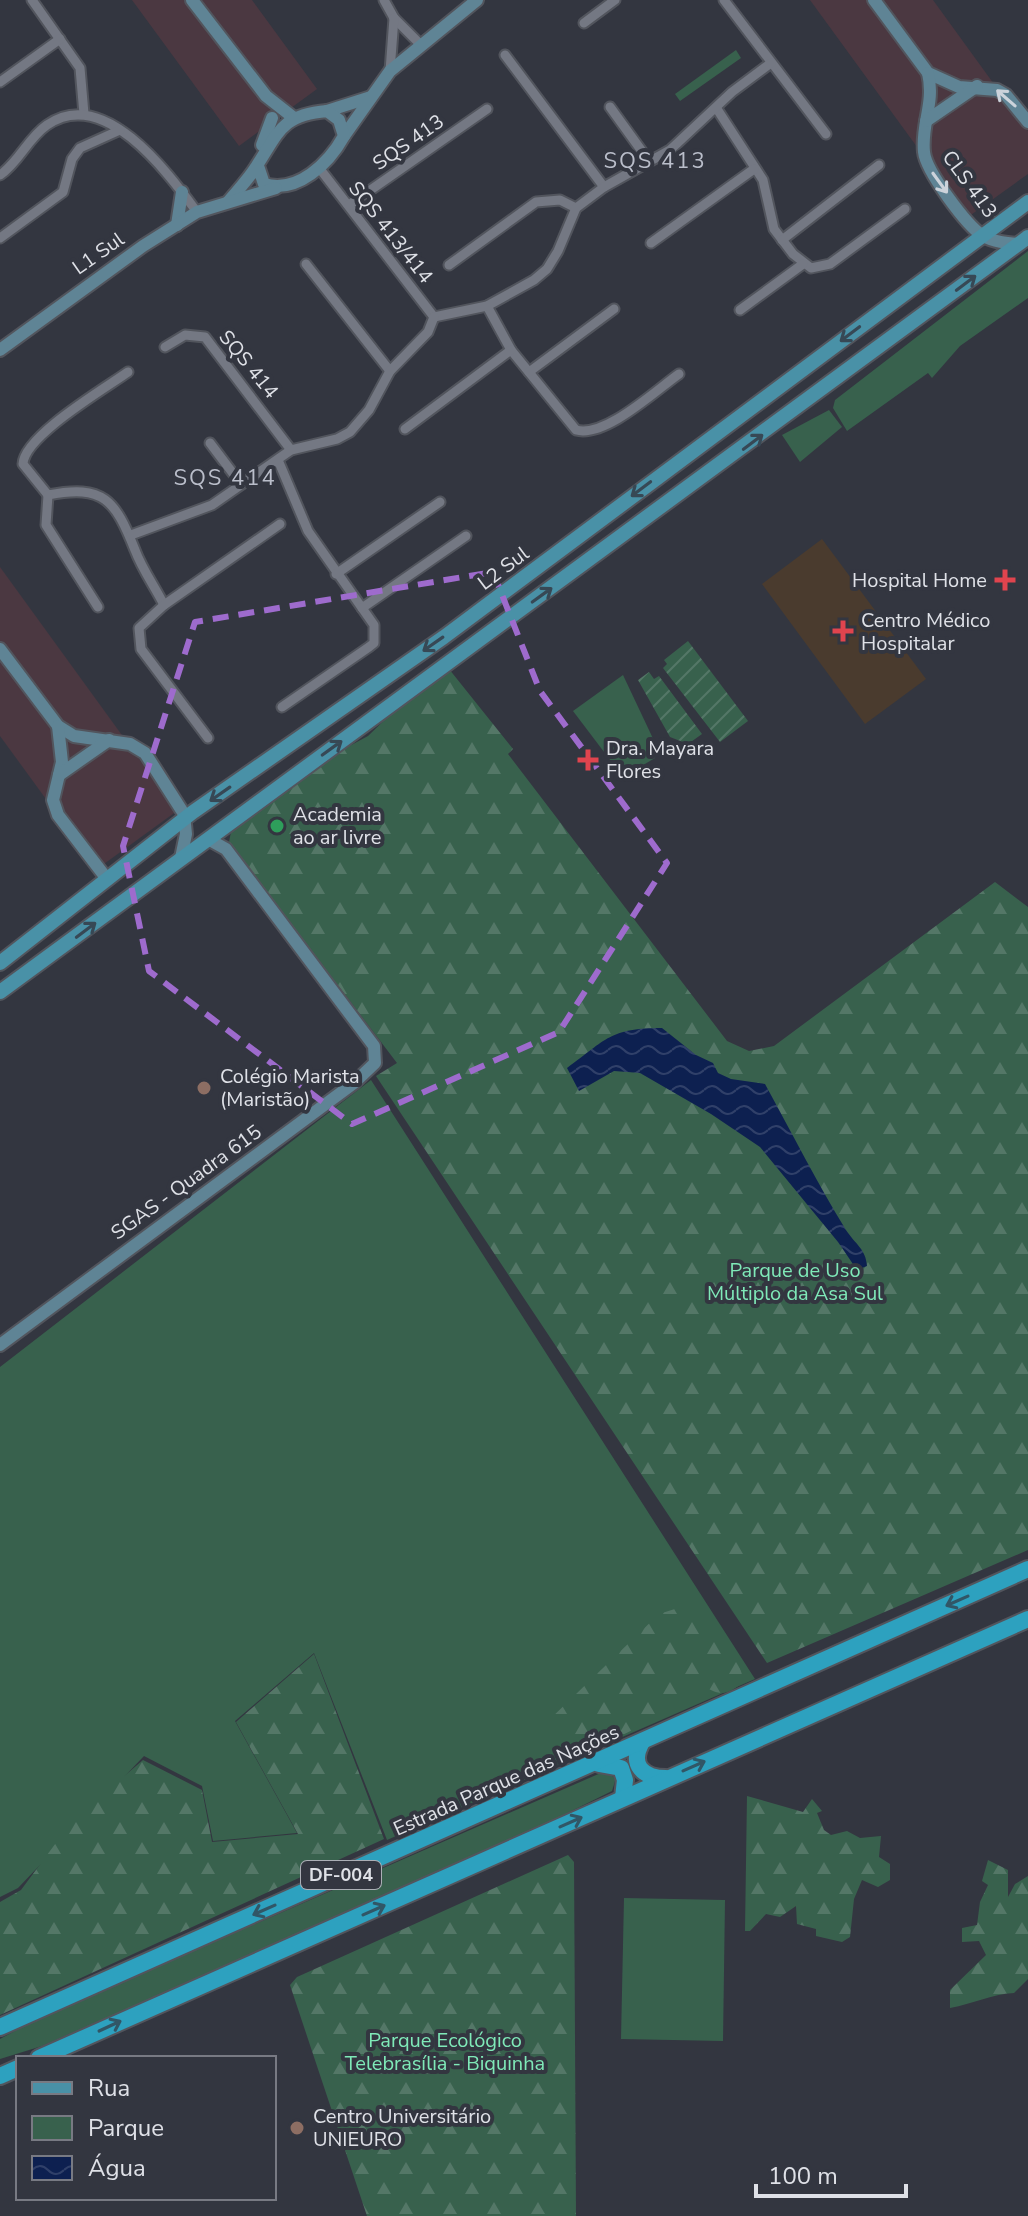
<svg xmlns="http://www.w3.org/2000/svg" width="1028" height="2216" font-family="'Nunito Sans',sans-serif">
<defs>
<pattern id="forest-firs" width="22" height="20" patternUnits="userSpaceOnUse" patternTransform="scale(2)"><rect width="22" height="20" fill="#38614d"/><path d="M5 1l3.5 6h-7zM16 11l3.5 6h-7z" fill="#547767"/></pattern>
<pattern id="garden-furrows" width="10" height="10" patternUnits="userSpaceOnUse" patternTransform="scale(2)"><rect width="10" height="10" fill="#38614d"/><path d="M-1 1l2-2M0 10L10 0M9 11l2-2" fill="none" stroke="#547767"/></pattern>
<pattern id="water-waves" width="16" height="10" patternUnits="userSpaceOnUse" patternTransform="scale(2)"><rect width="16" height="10" fill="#0d2050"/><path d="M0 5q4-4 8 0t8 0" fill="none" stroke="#304069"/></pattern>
</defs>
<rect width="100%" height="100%" fill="#333640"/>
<g fill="#4b3841">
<path d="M132,0H252L317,89L239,146Z"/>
<path d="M810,0H933L1028,131V174L968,217Z"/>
<path d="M0,567L177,811L97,869L0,736Z"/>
</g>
<path fill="#4a3b2e" d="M822,539L926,679L865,724L762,584Z"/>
<g fill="#38614d">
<path d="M736,50L741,58L680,101L675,94Z"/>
<path d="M1028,251V298L960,346L932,378L928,373L847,431L833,408L835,400Z"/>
<path d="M829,410L842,427L800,462L782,435Z"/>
<path d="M623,675L657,747L655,758L623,777L573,711Z"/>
<path d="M371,1080L755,1679L387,1840L314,1653L235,1721L297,1833L213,1841L202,1786L144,1756L18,1888L0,1897V1367Z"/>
<path d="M603,1772L616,1778L612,1791L501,1846L42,2046L0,2059V2039L35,2020Z"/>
<path d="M624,1898L725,1900L723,2041L621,2039Z"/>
</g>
<g fill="url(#forest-firs)">
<path d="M449,669L513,749L508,754L727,1041L749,1051L774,1046L995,882L1028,907V1550L767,1663L376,1076L397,1063L229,842L232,827L329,757L368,736L400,705Z"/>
<path d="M697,1602L739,1665L744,1681C727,1697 718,1696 699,1683L677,1708L584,1754L547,1722L659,1614Z"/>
<path d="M314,1654L384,1839L0,2015V1902L21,1890L73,1820L143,1760L202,1790L212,1842L298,1834L236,1722Z"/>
<path d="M747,1796L803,1812L812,1799L822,1811L817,1813L824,1830L831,1835L847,1831L860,1838L881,1836L879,1857L890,1864V1880L878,1887L862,1880L854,1899L850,1937L842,1942L816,1936V1929L797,1924L796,1906L780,1917L766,1914L750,1931H745Z"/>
<path d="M568,1855L574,1862L576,2216H367L290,1985L297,1977Z"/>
<path d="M988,1860L1008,1870V1897L1015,1884L1028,1876V1979L1014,1993C991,1994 973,2004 950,2008V1990L986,1955L979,1941L962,1942V1928L977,1925L980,1902L988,1885L982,1881Z"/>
</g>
<g fill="url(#garden-furrows)">
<path d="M688,641L748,721L720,742L663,668L667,664L664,660Z"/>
<path d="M649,672L654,679L659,676L702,734L688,744L670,737L638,680Z"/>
</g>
<path fill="url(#water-waves)" d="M662,1028L696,1055L713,1063L718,1073L731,1079L765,1084C792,1133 817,1183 846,1230C855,1244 866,1249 867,1266L857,1270L838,1242L760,1147L711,1114L640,1073L614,1071L579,1091L567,1068C607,1039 610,1028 662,1028Z"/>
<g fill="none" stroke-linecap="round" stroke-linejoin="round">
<defs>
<g id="street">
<path d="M32,0L80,68L84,114"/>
<path d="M384,0L394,18L420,44"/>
<path d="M724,0L826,134"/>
<path d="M584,23L615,0"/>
<path d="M505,55L604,187"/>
<path d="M390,71L394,18"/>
<path d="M0,82L60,39"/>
<path d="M610,107L649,161"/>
<path d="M717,109L763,180L774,229L793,254L811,268L830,264L905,209"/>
<path d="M320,169L434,317"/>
<path d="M0,175C19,162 28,138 47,125C104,85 168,173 197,212"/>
<path d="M349,205L487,109"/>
<path d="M0,238L63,192L72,159L80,148L120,130"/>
<path d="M782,240L879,165"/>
<path d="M651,243L754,169"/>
<path d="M306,264L390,371"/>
<path d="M449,265L536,202L560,200L576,208"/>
<path d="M487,306L511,350L576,430C605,438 655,391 679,374"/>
<path d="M740,310L803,264"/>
<path d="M434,317L487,306L534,280L547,269L558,251L576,208L604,187L670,150L732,92L771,63"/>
<path d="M165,347L185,335L205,337L291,450"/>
<path d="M128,372C104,389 24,436 23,464L48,495C104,484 115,500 135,550C142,569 155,587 164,605"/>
<path d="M529,372L614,309"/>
<path d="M405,429L511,350"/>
<path d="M210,443L241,484"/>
<path d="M278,460L308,531L374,625V643L369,647L282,707"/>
<path d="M48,495L46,525L98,607"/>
<path d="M131,535L212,505L291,450L337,439L350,432L369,410L390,371L428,332L434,317"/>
<path d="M336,574L440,502"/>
<path d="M362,608L466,536"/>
<path d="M208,738L141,649L139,628L164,605L280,524"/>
</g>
<g id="secondary">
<path d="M192,0L266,96L294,118"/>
<path d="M874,0L928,73L959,87L997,90L1006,95L1028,122"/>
<path d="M928,73C935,104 921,123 924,152C926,171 966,225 983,236C994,242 1007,243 1019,244"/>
<path d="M327,111L371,97"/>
<path d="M926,121L977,86"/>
<path d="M344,136L390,71L477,0"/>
<path d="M262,145L272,118"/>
<path d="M228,202C237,191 248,180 256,167C279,132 281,115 327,111L339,120L344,136C329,163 298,194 264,184L258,166"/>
<path d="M177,225L182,192"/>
<path d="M0,350L143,246L197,212L276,188"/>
<path d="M0,649L58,726L74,736L130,744L145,753L184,814L186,834L181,858"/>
<path d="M58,726L62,762L53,800L58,815L107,879"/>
<path d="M59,775L109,740"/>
<path d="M0,1345L354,1083L375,1063L374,1046L226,849L208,839"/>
</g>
<g id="primary">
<path d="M0,963L193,812L444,637L1028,202"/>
<path d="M0,992L1028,237"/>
</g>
<g id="highway">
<path d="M642,1742C629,1765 643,1778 666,1778"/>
<path d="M599,1764L621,1768L625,1780L623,1798"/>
<path d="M0,2027L1028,1569"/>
<path d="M39,2058L1028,1619"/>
<path d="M0,2076L18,2068"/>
</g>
</defs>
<use href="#street" stroke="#52555d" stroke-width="13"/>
<use href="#secondary" stroke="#52555d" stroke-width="16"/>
<use href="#primary" stroke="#52555d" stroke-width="18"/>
<use href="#highway" stroke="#52555d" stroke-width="20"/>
<use href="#street" stroke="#747883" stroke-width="9"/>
<use href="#secondary" stroke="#5f8495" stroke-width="12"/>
<use href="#primary" stroke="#4991a7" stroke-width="14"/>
<use href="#highway" stroke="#2da1bf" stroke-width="16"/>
</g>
<defs><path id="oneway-shaft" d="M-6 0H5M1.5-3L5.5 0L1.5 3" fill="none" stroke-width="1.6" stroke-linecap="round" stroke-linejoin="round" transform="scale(2)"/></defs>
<g stroke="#ccd3db">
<use href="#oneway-shaft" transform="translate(1006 98) rotate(-139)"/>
<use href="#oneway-shaft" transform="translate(940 183) rotate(54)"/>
</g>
<g stroke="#374855">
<use href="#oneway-shaft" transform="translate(966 283) rotate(-37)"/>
<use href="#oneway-shaft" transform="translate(850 334) rotate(143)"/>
<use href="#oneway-shaft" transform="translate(753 442) rotate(-37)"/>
<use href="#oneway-shaft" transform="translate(641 489) rotate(143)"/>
<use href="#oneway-shaft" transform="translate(542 595) rotate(-36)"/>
<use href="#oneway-shaft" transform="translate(433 644) rotate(145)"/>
<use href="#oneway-shaft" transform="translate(332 748) rotate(-36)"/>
<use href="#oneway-shaft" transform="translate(220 794) rotate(145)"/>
<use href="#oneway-shaft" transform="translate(86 930) rotate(-37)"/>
</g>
<g stroke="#315666">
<use href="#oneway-shaft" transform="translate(957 1601) rotate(156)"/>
<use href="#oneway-shaft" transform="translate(694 1766) rotate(-24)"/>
<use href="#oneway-shaft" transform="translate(571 1822) rotate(-24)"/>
<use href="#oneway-shaft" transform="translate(264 1910) rotate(156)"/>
<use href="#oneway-shaft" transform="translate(374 1910) rotate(-24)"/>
<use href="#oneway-shaft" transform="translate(110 2026) rotate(-25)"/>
</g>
<path fill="none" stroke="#9e6bcd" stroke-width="6" stroke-dasharray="16 10" stroke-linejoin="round" d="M493,572L540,691L667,863L559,1032L352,1124L149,971L123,846L195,622Z"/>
<g fill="#e0444e" stroke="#333640" stroke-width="3">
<path d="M1001 568h8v8h8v8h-8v8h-8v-8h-8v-8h8z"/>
<path d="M839 619h8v8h8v8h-8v8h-8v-8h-8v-8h8z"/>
<path d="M584 748h8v8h8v8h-8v8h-8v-8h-8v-8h8z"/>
</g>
<circle fill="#2e9e5b" stroke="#333640" stroke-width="3" cx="277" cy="826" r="8"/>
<g fill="#8d6e63" stroke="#333640" stroke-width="3">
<circle cx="204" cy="1088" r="8"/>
<circle cx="297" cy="2128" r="8"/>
</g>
<g text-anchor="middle" stroke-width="8" stroke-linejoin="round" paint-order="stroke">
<rect fill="#333640" stroke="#abaeb5" stroke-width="2" x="301" y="1861" width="80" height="28" rx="6"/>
<g font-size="18" font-weight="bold" fill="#dfe1e7">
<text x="341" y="1881">DF-004</text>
</g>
<g font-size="20" fill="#dfe1e7" stroke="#333640">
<text transform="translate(408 142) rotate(-35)" y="7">SQS 413</text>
<text transform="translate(970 184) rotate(54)" y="7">CLS 413</text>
<text transform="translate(391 232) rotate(52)" y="7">SQS 413/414</text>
<text transform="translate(98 253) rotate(-35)" y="7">L1 Sul</text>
<text transform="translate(249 364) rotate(51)" y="7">SQS 414</text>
<text transform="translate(503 568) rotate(-37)" y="7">L2 Sul</text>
<text transform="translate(186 1182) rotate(-36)" y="7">SGAS - Quadra 615</text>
<text transform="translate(506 1780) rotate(-24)" y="7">Estrada Parque das Nações</text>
</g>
<g font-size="20" fill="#dfe1e7" stroke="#333640" text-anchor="start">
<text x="987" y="587" text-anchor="end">Hospital Home</text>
<text x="861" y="627">Centro Médico<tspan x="861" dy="23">Hospitalar</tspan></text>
<text x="606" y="755">Dra. Mayara<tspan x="606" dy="23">Flores</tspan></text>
<text x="293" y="821">Academia<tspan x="293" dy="23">ao ar livre</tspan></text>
<text x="220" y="1083">Colégio Marista<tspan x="220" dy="23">(Maristão)</tspan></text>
<text x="313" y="2123">Centro Universitário<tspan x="313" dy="23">UNIEURO</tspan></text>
</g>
<g font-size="20" fill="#7fe9b8" stroke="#333640">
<text x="795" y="1277">Parque de Uso<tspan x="795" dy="23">Múltiplo da Asa Sul</tspan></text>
<text x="445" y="2047">Parque Ecológico<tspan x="445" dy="23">Telebrasília - Biquinha</tspan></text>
</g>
<g font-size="22" letter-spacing="2" fill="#babeca" stroke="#333640">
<text x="655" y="168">SQS 413</text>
<text x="225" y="485">SQS 414</text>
</g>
</g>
<rect x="16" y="2056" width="260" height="144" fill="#333640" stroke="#787a83" stroke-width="2"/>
<rect x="32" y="2082" width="40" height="12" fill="#4991a7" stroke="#787a83" stroke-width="2"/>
<text x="88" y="2096" font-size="24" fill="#dfe1e7">Rua</text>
<rect x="32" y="2116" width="40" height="24" fill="#38614d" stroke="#787a83" stroke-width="2"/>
<text x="88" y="2136" font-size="24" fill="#dfe1e7">Parque</text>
<rect x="32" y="2156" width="40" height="24" fill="url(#water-waves)" stroke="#787a83" stroke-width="2"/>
<text x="88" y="2176" font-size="24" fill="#dfe1e7">Água</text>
<path d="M756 2184v12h150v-12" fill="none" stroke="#dfe1e7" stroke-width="4"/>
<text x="768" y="2184" font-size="24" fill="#dfe1e7" stroke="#333640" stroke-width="6" paint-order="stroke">100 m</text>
</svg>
